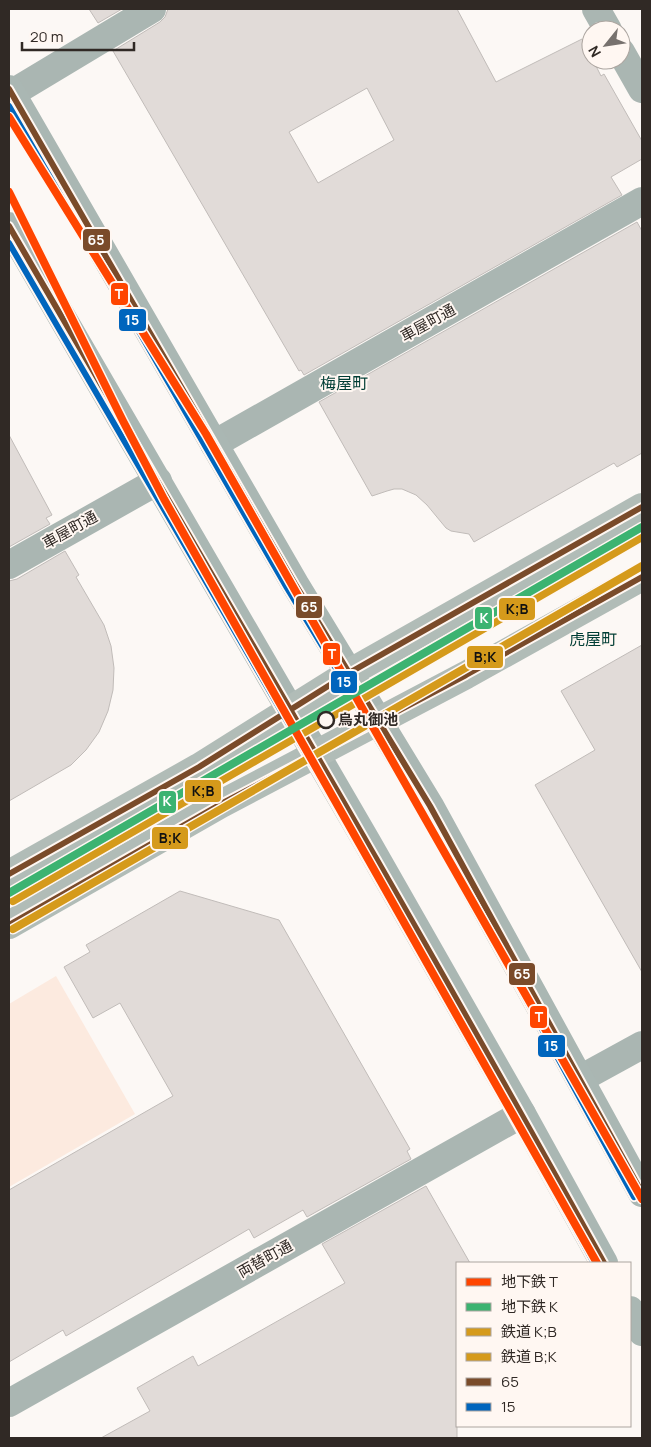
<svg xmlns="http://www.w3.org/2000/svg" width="651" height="1447" font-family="Manrope,'Noto Sans JP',sans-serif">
<rect width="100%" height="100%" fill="#fcf8f5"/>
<path fill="#fceadf" d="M56,976L135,1114L9,1187V1004Z"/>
<g fill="#e1dbd8" stroke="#c1bcb9" fill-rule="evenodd">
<path d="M89,9H122L98,23Z"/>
<path d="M168,9H457L496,82L582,39L591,57V60H593L601,76L604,74L642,141V159L611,177L622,195L304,375L301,370L299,371L113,51L160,22L165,17ZM367,88L394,140L318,183L289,132Z"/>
<path d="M637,222L642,231V453L617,467L614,463L474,542L469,534L451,531L446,528L427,505L416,495L402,489H394L387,491L372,496L319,402Z"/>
<path d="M9,435L52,515L46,518L50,524L9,547Z"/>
<path d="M65,551L79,575L76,577L104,625L111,646L114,668L113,690L108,711L99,732L86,750L71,765L9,801V581L17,579Z"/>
<path d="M642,645V972L535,785L595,750L561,691Z"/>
<path d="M180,891L279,920L410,1149L407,1151L411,1159L307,1217L303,1210L254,1238L249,1229L66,1336L63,1330L9,1362V1190L173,1096L120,1003L93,1018L64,967L90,952L86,945Z"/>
<path d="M426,1186L470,1263H457V1438H101L150,1411L137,1388L193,1356L198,1366L345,1283L322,1244Z"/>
</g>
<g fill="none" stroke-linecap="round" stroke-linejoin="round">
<g stroke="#aab6b2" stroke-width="28">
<path d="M596,9L608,30"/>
<path d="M621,52L642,89"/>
<path d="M9,95L152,9"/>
<path d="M214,444L642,201"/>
<path d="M9,565L158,481"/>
<path d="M580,1079L642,1045"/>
<path d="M9,1403L522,1114"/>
</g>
<g stroke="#aab7b3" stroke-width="28">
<path d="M9,89L295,584L430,806L642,1193"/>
<path d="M9,226L367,842L522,1114L604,1263"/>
<path d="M630,1310L642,1332"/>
</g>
<g stroke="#b1bcb7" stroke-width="28">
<path d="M9,874L199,767L349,673L642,507"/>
<path d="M9,925L221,804L466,675L642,577"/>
</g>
<defs>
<g id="bus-1">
<path d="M9,89L295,584L430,806L642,1193"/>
<path d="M9,226C209,571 412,914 604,1263"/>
<path d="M9,874L199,767L349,673L642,507"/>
<path d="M9,925L221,804L466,675L642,577"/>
</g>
<g id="bus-2">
<path d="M9,106L287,588L422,810L634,1197"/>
<path d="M9,243C206,582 405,920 594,1263"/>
</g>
</defs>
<use href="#bus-1" stroke="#fff7f2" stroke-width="10"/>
<use href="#bus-2" stroke="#fff7f2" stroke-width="10"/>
<use href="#bus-1" stroke="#7a4b2a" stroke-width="6"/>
<use href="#bus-2" stroke="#0065bd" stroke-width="6"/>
<defs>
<path id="rail-1" d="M13,901L642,537"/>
<path id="rail-2" d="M13,929L642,566"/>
</defs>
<use href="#rail-1" stroke="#fff7f2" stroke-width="11"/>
<use href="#rail-2" stroke="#fff7f2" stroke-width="11"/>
<use href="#rail-1" stroke="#d59a1b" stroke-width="8"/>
<use href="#rail-2" stroke="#d59a1b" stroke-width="8"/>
<defs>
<g id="metro-1">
<path d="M9,117L206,434L642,1199"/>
<path d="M9,192L123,421L164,499L597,1263"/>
</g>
<path id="metro-2" d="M9,893L642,527"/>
</defs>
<use href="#metro-1" stroke="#fff7f2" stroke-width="11"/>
<use href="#metro-2" stroke="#fff7f2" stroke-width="11"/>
<use href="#metro-1" stroke="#ff4500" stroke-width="8"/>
<use href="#metro-2" stroke="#3cb371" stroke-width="8"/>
</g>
<circle fill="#fff7f2" stroke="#302925" stroke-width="2.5" cx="326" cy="720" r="8"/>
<g text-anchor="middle" stroke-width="4" stroke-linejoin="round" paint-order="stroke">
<g font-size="15" fill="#302925" stroke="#fff7f2">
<text transform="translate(428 323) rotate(-29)" y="5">車屋町通</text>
<text transform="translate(70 530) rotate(-29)" y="5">車屋町通</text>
<text transform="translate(265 1259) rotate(-29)" y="5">両替町通</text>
</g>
<g font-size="15" font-weight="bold" fill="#302925" stroke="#fff7f2" text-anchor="start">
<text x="338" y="725">烏丸御池</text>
</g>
<g font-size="16" fill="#003d34" stroke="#fff7f2">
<text x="344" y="389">梅屋町</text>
<text x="593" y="645">虎屋町</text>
</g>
</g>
<g stroke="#fff7f2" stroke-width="2">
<rect x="82" y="228" width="29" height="24" rx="5" fill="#7a4b2a"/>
<rect x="110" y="282" width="19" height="24" rx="5" fill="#ff4500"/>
<rect x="118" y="308" width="29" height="24" rx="5" fill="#0065bd"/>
<rect x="295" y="595" width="28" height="24" rx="5" fill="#7a4b2a"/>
<rect x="498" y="597" width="38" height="24" rx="5" fill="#d59a1b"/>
<rect x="474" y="606" width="19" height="24" rx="5" fill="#3cb371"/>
<rect x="322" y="642" width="19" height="24" rx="5" fill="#ff4500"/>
<rect x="466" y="645" width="38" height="24" rx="5" fill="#d59a1b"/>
<rect x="330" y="670" width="28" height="24" rx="5" fill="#0065bd"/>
<rect x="184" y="779" width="38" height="24" rx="5" fill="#d59a1b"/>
<rect x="158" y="790" width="19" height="24" rx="5" fill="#3cb371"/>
<rect x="151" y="826" width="38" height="24" rx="5" fill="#d59a1b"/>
<rect x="508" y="962" width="28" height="24" rx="5" fill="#7a4b2a"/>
<rect x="529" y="1005" width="19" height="24" rx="5" fill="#ff4500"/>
<rect x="537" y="1034" width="29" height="24" rx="5" fill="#0065bd"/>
</g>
<g font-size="14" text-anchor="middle" font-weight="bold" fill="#fff">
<text x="96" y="245">65</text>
<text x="119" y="299">T</text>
<text x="132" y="325">15</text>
<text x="309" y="612">65</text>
<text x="484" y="623">K</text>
<text x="332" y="659">T</text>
<text x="344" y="687">15</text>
<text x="167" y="806">K</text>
<text x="522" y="979">65</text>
<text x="539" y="1022">T</text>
<text x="551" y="1051">15</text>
</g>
<g font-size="14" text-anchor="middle" font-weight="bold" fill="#111">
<text x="517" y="614">K;B</text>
<text x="485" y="662">B;K</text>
<text x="203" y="796">K;B</text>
<text x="170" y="843">B;K</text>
</g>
<rect width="651" height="1447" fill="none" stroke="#302925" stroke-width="20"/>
<rect x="456" y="1262" width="175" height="165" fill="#fff7f2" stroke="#aca5a0"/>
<rect x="466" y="1278" width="25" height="8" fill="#ff4500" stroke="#aca5a0"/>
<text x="501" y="1287" font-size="15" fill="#302925">地下鉄 T</text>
<rect x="466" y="1303" width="25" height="8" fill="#3cb371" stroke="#aca5a0"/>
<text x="501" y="1312" font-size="15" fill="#302925">地下鉄 K</text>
<rect x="466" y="1328" width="25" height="8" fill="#d59a1b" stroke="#aca5a0"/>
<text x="501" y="1337" font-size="15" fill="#302925">鉄道 K;B</text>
<rect x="466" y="1353" width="25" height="8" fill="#d59a1b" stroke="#aca5a0"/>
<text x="501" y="1362" font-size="15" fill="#302925">鉄道 B;K</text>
<rect x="466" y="1378" width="25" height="8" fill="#7a4b2a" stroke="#aca5a0"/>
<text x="501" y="1387" font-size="15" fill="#302925">65</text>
<rect x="466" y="1403" width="25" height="8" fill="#0065bd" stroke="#aca5a0"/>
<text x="501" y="1412" font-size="15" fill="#302925">15</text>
<g transform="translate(606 45) rotate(240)"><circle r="24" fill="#fff7f2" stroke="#aca5a0"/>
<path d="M0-4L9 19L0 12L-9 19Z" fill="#77716e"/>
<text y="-8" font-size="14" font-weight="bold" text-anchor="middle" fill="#302925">N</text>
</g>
<path d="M22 42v8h112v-8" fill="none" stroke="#302925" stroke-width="2.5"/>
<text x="30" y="42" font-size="15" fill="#302925" stroke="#fff7f2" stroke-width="4" paint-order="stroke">20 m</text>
</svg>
